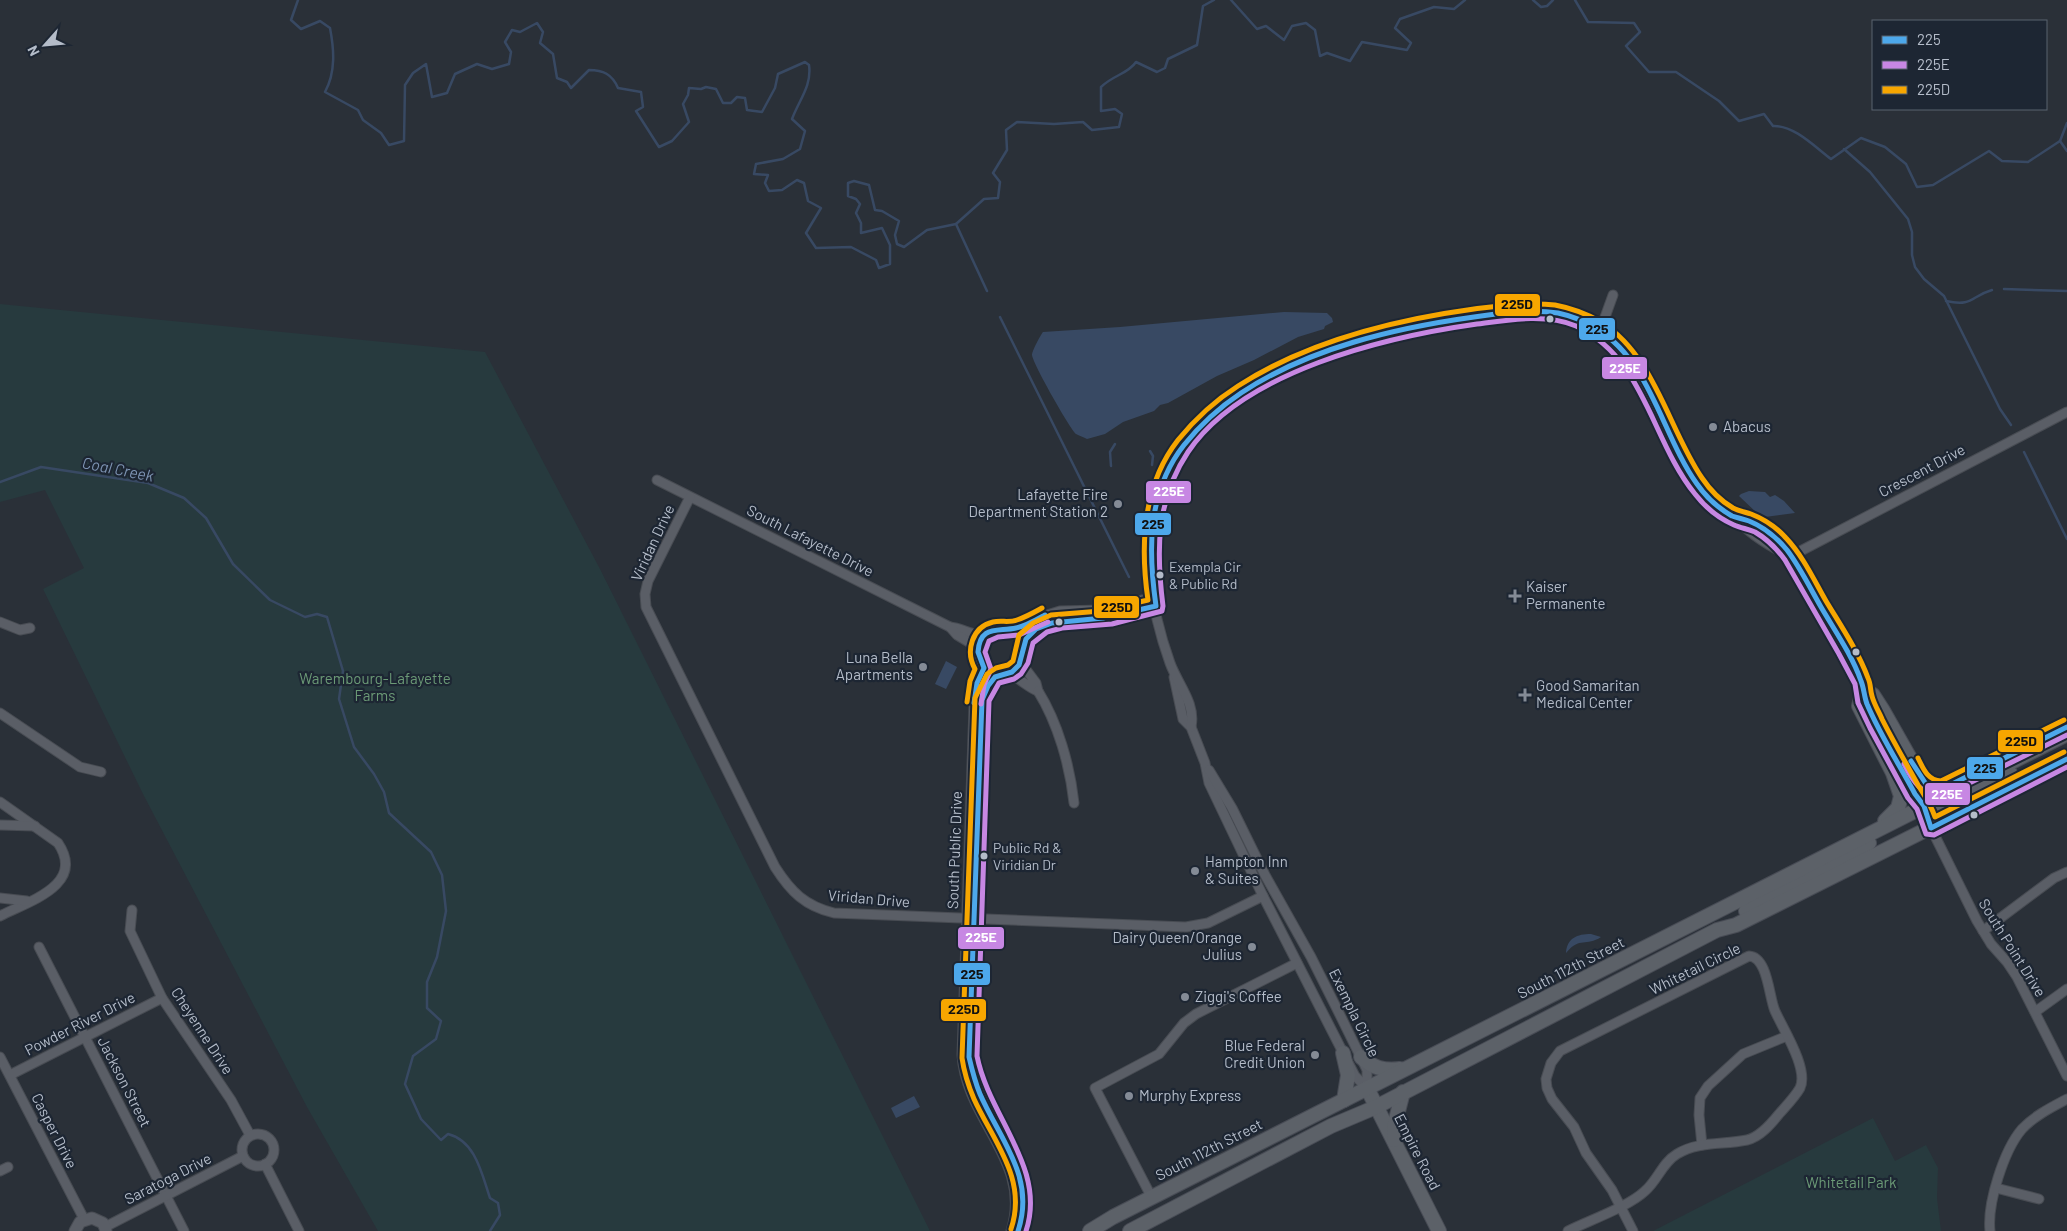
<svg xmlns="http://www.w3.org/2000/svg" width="2067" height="1231" font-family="Barlow,sans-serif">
<rect width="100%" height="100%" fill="#2a3038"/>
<g fill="#273a3e">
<path d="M0,304L485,352L600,569L930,1231H378L307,1107L143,794L43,589L84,568L45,490L0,502Z"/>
<path d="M1873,1118L1895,1161L1926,1145L1938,1168L1937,1198L1941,1231H1653Z"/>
</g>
<g fill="#384963">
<path d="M1284,312L1327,313L1332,318L1333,322L1325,326L1324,329L1298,337L1254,360L1217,376L1168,403L1160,405L1154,411L1123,422L1105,434L1087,439C1084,437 1079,436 1076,434C1069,427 1033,364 1032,355C1032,351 1040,336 1043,332L1120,327Z"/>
<path d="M1749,491L1765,492L1770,497L1775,495L1784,501L1795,513L1765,517L1758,514L1739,496L1741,494Z"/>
<path d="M946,661L957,667L946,689L935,684Z"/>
<path d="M1591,934L1601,937C1586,947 1580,936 1566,953C1567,938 1577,934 1591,934Z"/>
<path d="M914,1096L920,1107L896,1118L891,1108Z"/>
</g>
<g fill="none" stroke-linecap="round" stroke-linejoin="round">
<g stroke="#384963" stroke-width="2.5">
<path d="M298,0L291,20L301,29L320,21L330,28C334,49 336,72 325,92L358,110L363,120L381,133L389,145L404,141L405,85L413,73L426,64L432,97L447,93L455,74L477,64L492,69L509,64L511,52L505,42L512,30L520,32L537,23L543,32L540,43L553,54L557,78L567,82L571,88L589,70C603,70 612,74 618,88L641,92L643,107L636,111L659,147L672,141L689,122L683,104L688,95L689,88L701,89L706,87L716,89L723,103H731L737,97L745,98L747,110L762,112L775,88L778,74L805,62L809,65C812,86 799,100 792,119L805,131L800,149L783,159L756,164L754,174L768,175L765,183L769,191L782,190L797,180L804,183L808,201L821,208L806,233L816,248L851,247L876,260L879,268L890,264V245L882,228L861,233V223L856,213L860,204L856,199L848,196V183L854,181L869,185L875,210L882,211L899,221L895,235L897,244L904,247L927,230L956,224L984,199L998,198L1000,182L993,173L1007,150L1006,130L1017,122L1054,124L1083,122L1092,130L1119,127L1122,114L1115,109L1101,111V87C1113,75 1128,74 1136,62L1157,72L1165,68L1168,59L1197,45L1203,6L1214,0"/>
<path d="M1231,0L1257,29L1266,26L1284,40L1292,26L1306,23L1315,30L1320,56L1327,53L1350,61L1362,42L1407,50L1411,43L1395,28L1400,19L1434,7L1454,9L1465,0"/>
<path d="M1533,0L1541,7L1547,6L1553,0"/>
<path d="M1575,0L1588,22L1634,23L1640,32L1626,46L1649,72H1676L1719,101L1739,121L1764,114L1773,126C1794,125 1815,147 1831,159L1861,138L1885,147L1906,164L1917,187L1933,185L1989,151L2002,161L2028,162L2060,141L2067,151"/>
<path d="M2060,141L2067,123"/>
<path d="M1844,149L1870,172L1908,219L1912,232V255L1915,267L1924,279L1944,296L2000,409L2011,425"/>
<path d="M956,224L987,291"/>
<path d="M2004,289L2067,291"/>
<path d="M1946,301C1973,307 1971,296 1992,290"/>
<path d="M1000,317L1129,577"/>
<path d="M1150,451L1153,456L1152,465"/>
<path d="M2024,452L2067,539"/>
<path d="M1111,466L1110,452L1115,444"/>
<path d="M0,482L41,467L148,483L184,498L206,518L233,564L270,600L305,617L317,614L327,617L343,671L339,699L354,747L374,774L384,792L389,813L431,852L442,875L446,911L437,957L427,982V1008L441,1021L436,1039L413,1056L405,1084L421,1119L441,1140L448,1134C476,1141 482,1175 490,1198L498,1203L500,1215L490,1231"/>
</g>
<defs>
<g id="minor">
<path d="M1600,331L1613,295"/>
<path d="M657,480L950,627C963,628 973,637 986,634"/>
<path d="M690,497L648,581L645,594L646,607L775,867C791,892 805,906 834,913L1186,927L1208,923L1263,896"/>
<path d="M1736,518C1750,535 1771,547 1790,556"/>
<path d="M1791,556L2067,412"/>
<path d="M0,622L20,630L30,628"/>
<path d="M950,627L957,635L977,647"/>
<circle cx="1000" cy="652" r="23"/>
<path d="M1008,630L1019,628L1044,616L1060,611L1102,610L1154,597"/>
<path d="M1023,646C1036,618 1068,621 1095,619C1115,618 1136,611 1156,606"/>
<path d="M984,668L977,683L974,707L962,1055C966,1121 1033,1161 1011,1231"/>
<path d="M1009,674C1020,678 1027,687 1038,691L1036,683L1021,663"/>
<path d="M997,675L987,686L981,710L969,1057C975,1110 1024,1150 1024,1205C1024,1214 1021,1222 1018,1231"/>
<path d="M1174,677L1183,719L1191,727L1205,763L1209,783L1263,896L1355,1076L1367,1088"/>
<path d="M1038,691C1058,723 1070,766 1074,803"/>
<path d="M0,713L80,767L101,772"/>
<path d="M1191,727C1196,703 1178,685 1170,663C1151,610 1140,546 1159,491C1171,456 1196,426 1225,404C1294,352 1404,324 1489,315C1523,312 1556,307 1588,323C1647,352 1660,434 1697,483C1706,496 1720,511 1736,518C1741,520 1746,520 1751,522C1768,529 1781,542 1791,556L1846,650L1862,682L1865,700L1877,725L1915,794L1924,806L1931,828L1977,921L1991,944L2007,962L2017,977L2067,1076"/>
<path d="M1209,770L1232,808L1265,875L1311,957L1339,1013L1367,1070V1088"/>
<path d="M0,802L58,843C86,885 29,901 0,916"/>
<path d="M0,825L35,826"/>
<path d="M0,898L27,901"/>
<path d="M132,910L130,931L162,998L231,1100L250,1135"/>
<path d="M1983,931L2054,878L2067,872"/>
<path d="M39,947L184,1231"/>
<path d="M2035,1012L2067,989"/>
<path d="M0,1057L84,1219"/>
<path d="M10,1075L162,998"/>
<circle cx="258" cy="1150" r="16"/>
<path d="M1702,1145L1699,1115L1700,1098L1708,1086L1743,1054L1787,1036"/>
<path d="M265,1164L299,1231"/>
<path d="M0,1171L8,1167"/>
<path d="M1996,1188L2039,1199"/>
<path d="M1152,1198L1095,1088L1159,1054L1184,1023L1196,1014L1297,963"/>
<path d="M105,1227L243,1156"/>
<path d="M1568,1231C1590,1220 1628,1207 1645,1191C1658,1180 1662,1163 1677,1154C1698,1141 1723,1145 1747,1140C1760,1137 1771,1124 1779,1114C1786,1106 1795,1097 1800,1088C1809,1069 1783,1029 1775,1011C1769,998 1768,957 1749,956L1560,1051L1551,1063L1546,1079L1547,1088L1552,1099L1574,1127L1586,1153L1612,1190L1633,1231"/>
<path d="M1990,1231C1987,1203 2004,1150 2022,1129C2034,1116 2052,1107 2067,1099"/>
</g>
<path id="tertiary" d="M75,1231L80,1222L92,1218L103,1223L106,1231"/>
<g id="primary">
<path d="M1885,821L1898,808L1901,796L1893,773L1859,706L1863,690L1873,695L1882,709L1924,783C1934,792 1943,788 1954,783"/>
<path d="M1931,828L1939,811L2010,773"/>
<path d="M1746,911L1869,843"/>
<path d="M1343,1053L1348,1075L1344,1100"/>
<path d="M1361,1057C1373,1068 1384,1071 1400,1069"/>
<path d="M1367,1088L1439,1231"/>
<path d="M1394,1140L1395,1123L1403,1092"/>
<path d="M1090,1231L1113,1217L2067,734"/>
<path d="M1130,1231L1331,1126L1376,1107L1717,930L1736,925L2067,759"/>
</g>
</defs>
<use href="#minor" stroke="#484c53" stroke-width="11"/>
<use href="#tertiary" stroke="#484c53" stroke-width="13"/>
<use href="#primary" stroke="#484c55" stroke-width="16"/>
<use href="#minor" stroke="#5a5e66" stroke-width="9"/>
<use href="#tertiary" stroke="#5a5e66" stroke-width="11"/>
<use href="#primary" stroke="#5c6168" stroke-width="14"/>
<defs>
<g id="bus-1">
<path d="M974,703L977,683L984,668L978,652C980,625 997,632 1016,628C1026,626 1036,620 1045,615"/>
<path d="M1911,761L1926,784L1942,789L2067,727"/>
<path d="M1018,1231C1036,1177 1000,1140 980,1094C975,1082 972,1070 969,1057L982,700L988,686L995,677L1012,672L1019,665L1026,639L1036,629L1052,623L1103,618L1156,606C1148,550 1147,492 1184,445C1200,425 1220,407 1241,393C1309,348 1395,328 1474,317C1501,313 1530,309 1558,313C1572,316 1585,321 1597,329C1651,362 1662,435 1697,484C1706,497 1718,508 1732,516C1738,518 1743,519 1749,521C1764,527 1777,538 1787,550C1800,567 1810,588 1821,607C1835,631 1852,655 1861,681C1864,688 1864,696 1867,704C1880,735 1899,764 1915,794L1924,806L1931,828L2067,759"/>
</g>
<g id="bus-2">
<path d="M981,704L984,685L991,669L985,652L989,641L998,637L1019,635L1048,622"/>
<path d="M1904,764C1913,782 1922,796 1943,796L2067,735"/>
<path d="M1026,1231C1047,1168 989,1117 977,1056L989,701L999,683L1014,679L1021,674L1028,663L1033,643L1047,632L1062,628L1112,624L1162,611L1163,606C1156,551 1156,500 1188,452C1243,371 1385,337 1477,324C1507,320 1546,313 1576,326C1645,358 1651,440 1695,494C1705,507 1718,518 1734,525C1741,528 1748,529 1755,532C1767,539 1777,549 1785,560L1839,654L1855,684L1858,703L1870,728L1908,798L1917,809L1926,834L1934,835L2067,767"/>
</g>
<g id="bus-3">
<path d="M967,702L970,681L975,669C965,651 972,627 993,622C1001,620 1009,623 1017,620C1026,617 1033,613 1042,608"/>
<path d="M1918,758C1923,768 1927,780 1941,781L2064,720"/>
<path d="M1011,1229C1028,1179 993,1141 974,1099C968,1085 964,1072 962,1058L975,698L987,674L996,668L1008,665L1013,661L1019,635L1033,623L1051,615L1101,611L1148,600C1140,545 1142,486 1178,440C1195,419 1216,400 1238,386C1308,341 1393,320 1474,309C1500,306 1528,302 1555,305C1571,308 1587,314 1601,322C1655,356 1668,428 1702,478C1710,490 1721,501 1733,508C1739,511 1745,512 1751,514C1764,519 1777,528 1786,538C1803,556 1814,580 1826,601C1841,626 1858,651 1868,678C1871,684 1870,690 1872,696C1874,704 1879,712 1882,719C1893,741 1906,763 1918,785C1925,796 1931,805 1935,817L2064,752"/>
</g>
</defs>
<use href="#bus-1" stroke="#1d2633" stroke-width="9"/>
<use href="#bus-2" stroke="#1d2633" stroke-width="9"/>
<use href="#bus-3" stroke="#1d2633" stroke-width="9"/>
<use href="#bus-1" stroke="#4da8eb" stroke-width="5"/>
<use href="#bus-2" stroke="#c787e3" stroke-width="5"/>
<use href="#bus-3" stroke="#f7a600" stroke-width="5"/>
</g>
<g fill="#b4bcc9" stroke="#1d2633" stroke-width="2">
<circle cx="1550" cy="319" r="4.5"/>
<circle cx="1160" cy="575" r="4.5"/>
<circle cx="1059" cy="622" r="4.5"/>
<circle cx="1856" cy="652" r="4.5"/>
<circle cx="1974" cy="815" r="4.5"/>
<circle cx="984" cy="856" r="4.5"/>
</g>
<g fill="#848b96" stroke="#1d2633" stroke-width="2">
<circle cx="1713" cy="427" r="5"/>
<circle cx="1118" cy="504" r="5"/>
<path d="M1512.5 588.5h5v5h5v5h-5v5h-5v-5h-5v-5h5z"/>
<circle cx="923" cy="667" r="5"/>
<path d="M1522.5 687.5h5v5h5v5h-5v5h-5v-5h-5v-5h5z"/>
<circle cx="1195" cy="871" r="5"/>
<circle cx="1252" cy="947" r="5"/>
<circle cx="1185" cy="997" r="5"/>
<circle cx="1315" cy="1055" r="5"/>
<circle cx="1129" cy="1096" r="5"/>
</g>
<g text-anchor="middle" stroke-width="4.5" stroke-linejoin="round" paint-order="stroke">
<g font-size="14" fill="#b4bcc9" stroke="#1d2633" text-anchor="start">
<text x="1169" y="572">Exempla Cir<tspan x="1169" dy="17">&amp; Public Rd</tspan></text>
<text x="993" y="853">Public Rd &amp;<tspan x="993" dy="17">Viridian Dr</tspan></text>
</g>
<g font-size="15" fill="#b4bcc9" stroke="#1d2633" text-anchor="start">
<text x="1723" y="432">Abacus</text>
<text x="1108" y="500" text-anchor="end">Lafayette Fire<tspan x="1108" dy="17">Department Station 2</tspan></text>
<text x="1526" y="592">Kaiser<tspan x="1526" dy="17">Permanente</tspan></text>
<text x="913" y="663" text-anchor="end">Luna Bella<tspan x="913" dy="17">Apartments</tspan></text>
<text x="1536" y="691">Good Samaritan<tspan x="1536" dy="17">Medical Center</tspan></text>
<text x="1205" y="867">Hampton Inn<tspan x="1205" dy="17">&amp; Suites</tspan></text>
<text x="1242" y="943" text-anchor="end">Dairy Queen/Orange<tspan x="1242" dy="17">Julius</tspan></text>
<text x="1195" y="1002">Ziggi's Coffee</text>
<text x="1305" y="1051" text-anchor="end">Blue Federal<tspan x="1305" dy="17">Credit Union</tspan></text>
<text x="1139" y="1101">Murphy Express</text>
</g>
<g font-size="15" fill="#b4bcc9" stroke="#1d2633">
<text transform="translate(1922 471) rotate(-28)" y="5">Crescent Drive</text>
<text transform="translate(810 541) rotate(27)" y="5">South Lafayette Drive</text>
<text transform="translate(653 543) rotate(-65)" y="5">Viridan Drive</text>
<text transform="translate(955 850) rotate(-88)" y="5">South Public Drive</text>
<text transform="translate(869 899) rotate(5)" y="5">Viridan Drive</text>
<text transform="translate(2012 948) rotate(58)" y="5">South Point Drive</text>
<text transform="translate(1571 968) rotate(-27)" y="5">South 112th Street</text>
<text transform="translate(1695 969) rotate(-26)" y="5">Whitetail Circle</text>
<text transform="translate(1354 1013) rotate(64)" y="5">Exempla Circle</text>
<text transform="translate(80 1024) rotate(-27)" y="5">Powder River Drive</text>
<text transform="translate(202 1031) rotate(57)" y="5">Cheyenne Drive</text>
<text transform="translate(124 1082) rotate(63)" y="5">Jackson Street</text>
<text transform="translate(54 1131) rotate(63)" y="5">Casper Drive</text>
<text transform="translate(1209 1150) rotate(-27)" y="5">South 112th Street</text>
<text transform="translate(1417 1152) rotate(63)" y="5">Empire Road</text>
<text transform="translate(168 1179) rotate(-27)" y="5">Saratoga Drive</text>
</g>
<g font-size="15" fill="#6b9a76" stroke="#1d2633">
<text x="375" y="684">Warembourg-Lafayette<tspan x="375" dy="17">Farms</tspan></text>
<text x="1851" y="1188">Whitetail Park</text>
</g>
<g font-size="16" font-style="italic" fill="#7c92b1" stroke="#1d2633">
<text transform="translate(118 469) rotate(11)" y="6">Coal Creek</text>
</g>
</g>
<g stroke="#1d2633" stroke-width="2">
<rect x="1494" y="293" width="47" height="24" rx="5" fill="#f7a600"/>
<rect x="1578" y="317" width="38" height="24" rx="5" fill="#4da8eb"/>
<rect x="1601" y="356" width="47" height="24" rx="5" fill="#c787e3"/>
<rect x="1145" y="480" width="47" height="24" rx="5" fill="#c787e3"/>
<rect x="1134" y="512" width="38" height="24" rx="5" fill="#4da8eb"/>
<rect x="1093" y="595" width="47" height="24" rx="5" fill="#f7a600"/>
<rect x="1997" y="729" width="47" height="24" rx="5" fill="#f7a600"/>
<rect x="1966" y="756" width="38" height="24" rx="5" fill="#4da8eb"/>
<rect x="1924" y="782" width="47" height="24" rx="5" fill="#c787e3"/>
<rect x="957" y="926" width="48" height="24" rx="5" fill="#c787e3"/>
<rect x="953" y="962" width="38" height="24" rx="5" fill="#4da8eb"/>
<rect x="940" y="998" width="47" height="24" rx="5" fill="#f7a600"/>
</g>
<g font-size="14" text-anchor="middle" font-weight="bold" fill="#fff">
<text x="1625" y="373">225E</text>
<text x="1169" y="496">225E</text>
<text x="1947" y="799">225E</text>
<text x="981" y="942">225E</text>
</g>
<g font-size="14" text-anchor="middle" font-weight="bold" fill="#111">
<text x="1517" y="309">225D</text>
<text x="1597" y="334">225</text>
<text x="1153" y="529">225</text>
<text x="1117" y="612">225D</text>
<text x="2021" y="746">225D</text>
<text x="1985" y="773">225</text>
<text x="972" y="979">225</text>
<text x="964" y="1014">225D</text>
</g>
<rect x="1872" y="20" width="175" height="90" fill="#1d2633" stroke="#59626f"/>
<rect x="1882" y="36" width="25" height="8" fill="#4da8eb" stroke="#59626f"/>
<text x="1917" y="45" font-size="15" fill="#b4bcc9">225</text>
<rect x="1882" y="61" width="25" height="8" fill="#c787e3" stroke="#59626f"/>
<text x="1917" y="70" font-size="15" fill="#b4bcc9">225E</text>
<rect x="1882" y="86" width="25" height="8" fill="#f7a600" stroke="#59626f"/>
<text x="1917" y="95" font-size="15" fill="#b4bcc9">225D</text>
<g transform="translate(45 45) rotate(243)" stroke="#1d2633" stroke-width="4" paint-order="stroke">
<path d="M0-4L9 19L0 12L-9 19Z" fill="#b4bcc9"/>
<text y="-8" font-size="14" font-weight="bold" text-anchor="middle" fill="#b4bcc9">N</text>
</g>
</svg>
